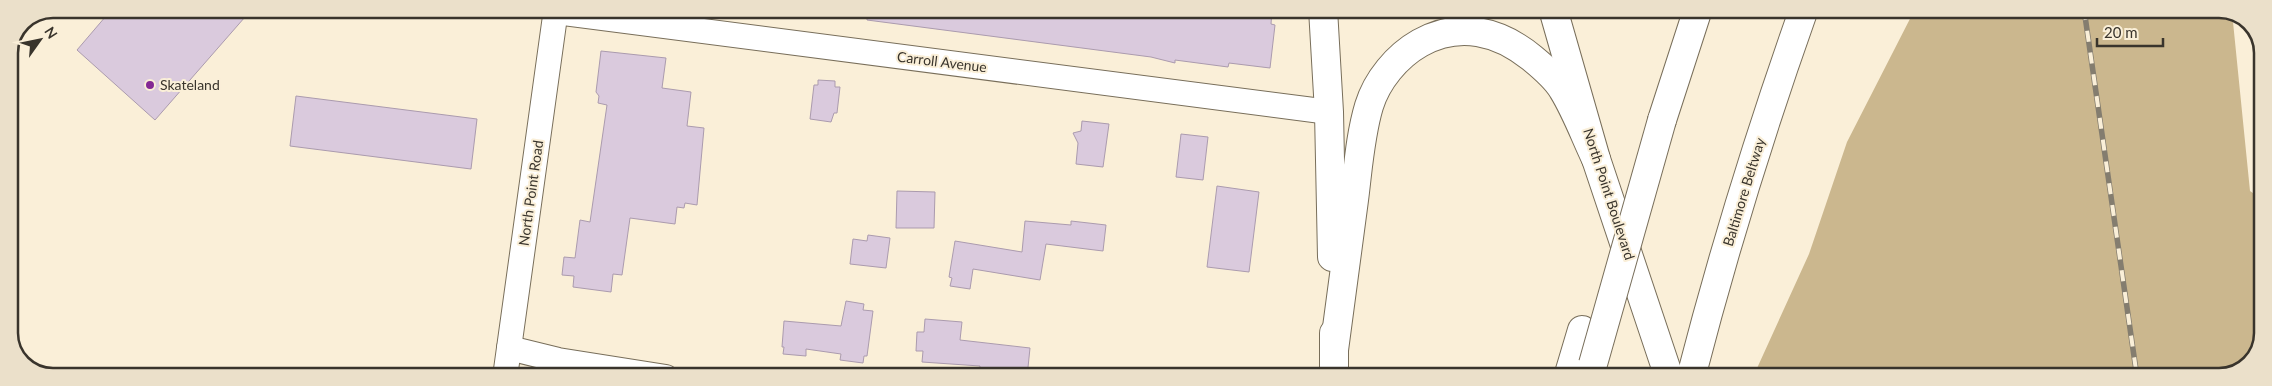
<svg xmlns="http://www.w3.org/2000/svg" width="2272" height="386" font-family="Lato,sans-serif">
<rect width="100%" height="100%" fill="#faefd8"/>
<path fill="#cbb78e" d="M1915,9H2225L2232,12L2250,191L2263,200V339L2248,367L2220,377H1753L1809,254L1847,142Z"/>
<g fill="#dacadd" stroke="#ab9bae">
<path d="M112,9H252L155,120L77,50Z"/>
<path d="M867,9H1122L1158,15L1159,9L1208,13L1209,9H1260L1272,10L1271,24L1275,25L1270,68L1229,63L1228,67L1175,60V63L1151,57L867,20Z"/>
<path d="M601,51L666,58L662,88L691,92L687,126L704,128L697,205L685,203L684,208L677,207L675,224L630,218L622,275L613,274L611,292L573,287L574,276L562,275L564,257L575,258L580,220L590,222L607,105L598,103L599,96L596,92Z"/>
<path d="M818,80L835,81V87H840L837,113H834L831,122L810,119L814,85H818Z"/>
<path d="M296,96L477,119L471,169L290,146Z"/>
<path d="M1082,121L1109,124L1103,167L1076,164L1078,143L1073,133L1081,131Z"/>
<path d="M1181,134L1208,137L1203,180L1176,177Z"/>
<path d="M1217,186L1259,192L1249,272L1207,267Z"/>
<path d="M897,191L935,192L934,228H896Z"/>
<path d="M1025,221L1071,225V221L1106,225L1103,251L1046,244L1040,280L973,269L970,289L950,286L952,278L949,277L955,241L1022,252Z"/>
<path d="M868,235L890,238L886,268L850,264L853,239L867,241Z"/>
<path d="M846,301L864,304L863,310L873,311L867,356H864L863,363L840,360L841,354L806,349V356L783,354L784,347H782L784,321L841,326Z"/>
<path d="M925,319L962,322L960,340L1030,348L1027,377L979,376L980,366L922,362L923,351H916L917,332H924Z"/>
</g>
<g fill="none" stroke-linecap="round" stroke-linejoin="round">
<defs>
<g id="minor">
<path d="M556,12L1329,112"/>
<path d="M509,348L558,360L666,377"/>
<path d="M505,377L556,9"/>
</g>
<g id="major">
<path d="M1323,9L1329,112L1332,257"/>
<path d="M1553,9L1596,159L1669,377"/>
<path d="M1334,333V377"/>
<path d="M1334,350C1341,300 1347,250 1354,200C1358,169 1360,136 1369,106C1377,80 1397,56 1420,43C1459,21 1499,31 1532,58C1543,67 1556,78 1563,90C1576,111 1585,136 1596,159"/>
</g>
<g id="highway">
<path d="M1662,120L1698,9"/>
<path d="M1568,377L1582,330"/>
<path d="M1691,377C1723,253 1761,130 1804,9"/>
</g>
</defs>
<use href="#minor" stroke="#786e5a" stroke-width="26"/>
<use href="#major" stroke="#786e5a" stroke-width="30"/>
<use href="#highway" stroke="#786e5a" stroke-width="30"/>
<use href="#minor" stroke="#fff" stroke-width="24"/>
<use href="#major" stroke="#fff" stroke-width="28"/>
<use href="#highway" stroke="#fff" stroke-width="28"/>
<defs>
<path id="rail" d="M2084,9L2137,377"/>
</defs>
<use href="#rail" stroke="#847d6f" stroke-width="5.5"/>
<use href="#rail" stroke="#faefd8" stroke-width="4" stroke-dasharray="11" stroke-linecap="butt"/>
<defs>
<path id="highway-bridge" d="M1593,364L1662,120"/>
</defs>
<use href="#highway-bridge" stroke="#786e5a" stroke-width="30" stroke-linecap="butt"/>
<use href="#highway-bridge" stroke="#fff" stroke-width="28"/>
</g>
<circle fill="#842994" stroke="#faefd8" stroke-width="2" cx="150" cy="85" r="5"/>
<g text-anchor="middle" stroke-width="4" stroke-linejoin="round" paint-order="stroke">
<g font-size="14" fill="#39342c" stroke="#faefd8">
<text transform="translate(942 62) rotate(7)" y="5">Carroll Avenue</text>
<text transform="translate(1744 192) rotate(-73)" y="5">Baltimore Beltway</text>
<text transform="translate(531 193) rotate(-82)" y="5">North Point Road</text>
<text transform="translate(1609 194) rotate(72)" y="5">North Point Boulevard</text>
</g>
<g font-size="14" fill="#39342c" stroke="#faefd8" text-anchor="start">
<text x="160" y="90">Skateland</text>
</g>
</g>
<path d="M0 0H2272V386H0ZM53 18H2219A35 35 0 0 1 2254 53V333A35 35 0 0 1 2219 368H53A35 35 0 0 1 18 333V53A35 35 0 0 1 53 18Z" fill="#ebe0ca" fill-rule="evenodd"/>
<path fill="none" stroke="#39342c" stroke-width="2.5" d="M53 18H2219A35 35 0 0 1 2254 53V333A35 35 0 0 1 2219 368H53A35 35 0 0 1 18 333V53A35 35 0 0 1 53 18Z"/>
<g transform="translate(40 40) rotate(57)" stroke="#faefd8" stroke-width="4" paint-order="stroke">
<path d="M0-4L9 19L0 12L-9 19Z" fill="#39342c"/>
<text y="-8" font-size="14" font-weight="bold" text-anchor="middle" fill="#39342c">N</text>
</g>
<path d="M2097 38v8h66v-8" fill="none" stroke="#39342c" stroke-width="2.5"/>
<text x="2104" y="38" font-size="15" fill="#39342c" stroke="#faefd8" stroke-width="4" paint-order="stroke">20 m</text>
</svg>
